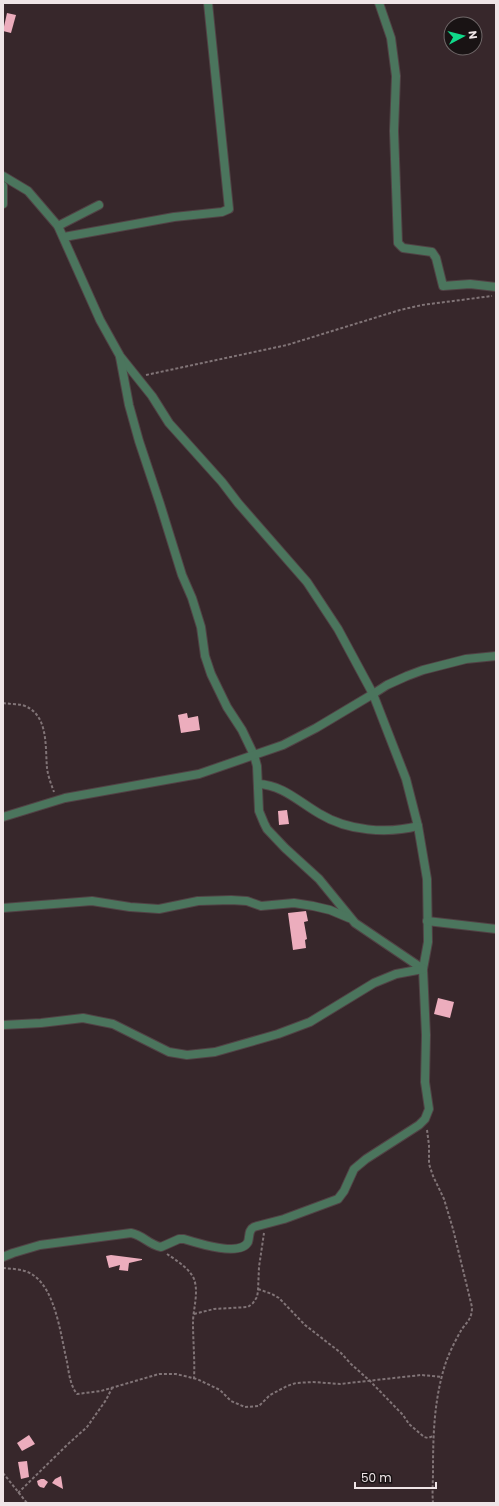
<svg xmlns="http://www.w3.org/2000/svg" width="499" height="1506" font-family="Poppins,sans-serif">
<rect width="100%" height="100%" fill="#37272b"/>
<g fill="#ecadbd">
<path d="M7,13L16,15L11,33L3,31Z"/>
<path d="M187,713L188,718L198,716L200,730L181,733L178,715Z"/>
<path d="M287,810L289,824L279,825L278,811Z"/>
<path d="M306,911L308,921L304,922L307,939L305,940L306,948L293,950L288,913Z"/>
<path d="M438,998L454,1002L450,1018L434,1014Z"/>
<path d="M111,1255L142,1259V1260L129,1263L128,1271L119,1270L120,1265L109,1268L106,1256Z"/>
<path d="M29,1435L35,1444L22,1451L17,1443Z"/>
<path d="M27,1461L29,1477L21,1479L18,1462Z"/>
<path d="M61,1476L63,1489L52,1483L55,1479Z"/>
<path d="M41,1479H44L48,1482L44,1488L40,1487L38,1485L37,1481Z"/>
</g>
<g fill="none" stroke-linecap="round" stroke-linejoin="round">
<defs>
<g id="street">
<path d="M379,3L391,38L396,76L394,131L398,243L403,248L432,252L436,258L443,286L470,284L496,287"/>
<path d="M3,176L28,191L58,226L100,320L120,356L152,396L169,423L222,482L238,503L307,582L338,629L373,694L406,779L418,826L427,879L428,942L423,969L426,1035L425,1082L429,1109L425,1119L419,1125L366,1159L354,1169L344,1191L338,1199L284,1219L254,1227C248,1230 250,1236 248,1242C240,1257 197,1243 184,1239H179L161,1247C149,1245 143,1235 131,1233L40,1245L13,1253L3,1257"/>
<path d="M3,186V204"/>
<path d="M58,226L99,205"/>
<path d="M64,237L174,217L222,212L229,209L208,3"/>
<path d="M120,357L129,405L139,441L160,504L182,575L192,598L201,627L205,656L211,674L227,707L242,730L254,755L257,766L259,811L264,823L267,829L285,848L319,879L355,923L423,969"/>
<path d="M258,784C283,785 299,802 320,814C348,831 387,834 418,826"/>
<path d="M3,817L65,798L199,774L283,745L316,728L373,694L387,685L407,676L423,670L466,659L496,656"/>
<path d="M3,908L92,901L130,907L159,909L198,901L231,900L247,901L261,906L294,903L313,906L330,910L349,918"/>
<path d="M427,921L496,929"/>
<path d="M3,1025L41,1023L83,1018L113,1024L169,1052L187,1055L215,1052L278,1034L310,1022L374,983L396,974L423,969"/>
</g>
</defs>
<use href="#street" stroke="#514245" stroke-width="10"/>
<g stroke="#817477" stroke-width="2" stroke-dasharray="3 2" stroke-linecap="butt">
<path d="M146,375L287,345L400,310L422,305L492,296"/>
<path d="M3,703C9,704 16,704 22,705C49,713 45,746 47,768C48,776 51,784 54,792"/>
<path d="M427,1130L429,1145V1164L433,1176L444,1199L453,1229L472,1307C472,1318 468,1321 462,1329C456,1339 450,1351 446,1362C434,1398 433,1435 433,1472C433,1482 432,1493 433,1503"/>
<path d="M167,1254C176,1260 190,1269 194,1279C199,1293 193,1309 193,1323C193,1341 195,1360 194,1379"/>
<path d="M3,1268C13,1269 25,1269 33,1275C56,1290 61,1337 67,1362C69,1373 70,1385 77,1394L101,1391L159,1374H176L197,1379L220,1390L231,1401L245,1407L259,1406L270,1395L287,1386L296,1383L313,1382L340,1384L421,1375L442,1377"/>
<path d="M258,1289L272,1294L279,1298L305,1325L341,1353L351,1364L370,1381L403,1415L409,1424L424,1437L428,1438L433,1436"/>
<path d="M194,1314L214,1309L248,1307L253,1303L257,1297L258,1291L259,1267L264,1233"/>
<path d="M3,1473L27,1503"/>
<path d="M18,1493L67,1445L87,1427L106,1400L112,1388"/>
</g>
<use href="#street" stroke="#4b755d" stroke-width="8"/>
</g>
<rect width="499" height="1506" fill="none" stroke="#efe5e7" stroke-width="8"/>
<g transform="translate(463 36) rotate(83)"><circle r="19" fill="#191314" stroke="#6f6768"/>
<path d="M0-3L7 15L0 10L-7 15Z" fill="#10d98a"/>
<text y="-6" font-size="11" font-weight="bold" text-anchor="middle" fill="#efe5e7">N</text>
</g>
<path d="M355 1482v6h81v-6" fill="none" stroke="#efe5e7" stroke-width="2"/>
<text x="361" y="1482" font-size="12" fill="#efe5e7" stroke="#191314" stroke-width="3" paint-order="stroke">50 m</text>
</svg>
